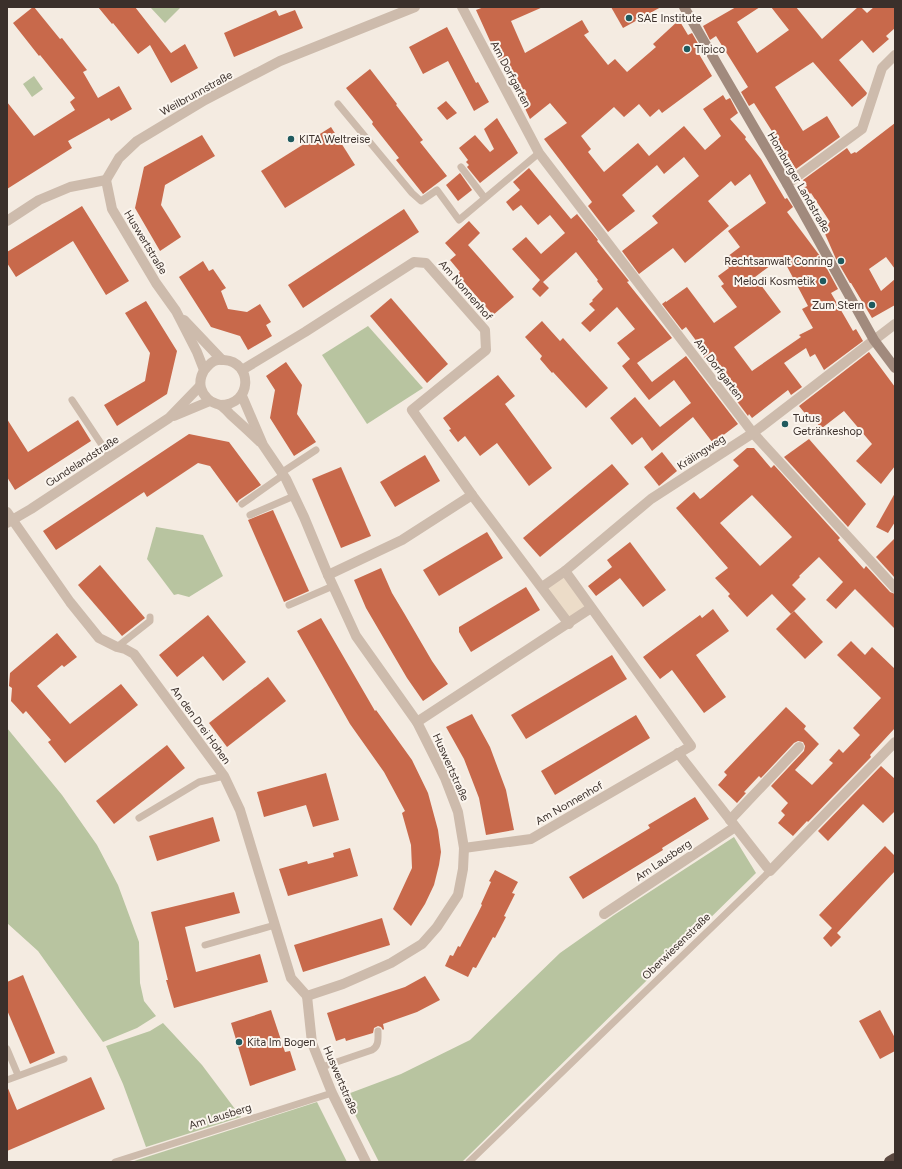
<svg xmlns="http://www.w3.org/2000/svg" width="902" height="1169" font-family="Figtree,sans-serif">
<rect width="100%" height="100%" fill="#f4ebe1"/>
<g fill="#b8c4a0">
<path d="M150,7H178L180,8L165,23Z"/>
<path d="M34,76L43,89L32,97L23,84Z"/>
<path d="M368,326L423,388L367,424L322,355Z"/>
<path d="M156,527L203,535L223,576L189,597L178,594L174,595L147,559Z"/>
<path d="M7,728L62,795L97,845L118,885L139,942L140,983L144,1001L156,1016L137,1028L103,1042L38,951L7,923Z"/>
<path d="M734,837L756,873L462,1162H379L345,1095L401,1074L470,1040L560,953L614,915Z"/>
<path d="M163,1023L202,1065L241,1117L146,1147L123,1084L106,1046L150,1031Z"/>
<path d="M317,1102L347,1162H131Z"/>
</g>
<path fill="#ecdcc8" d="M565,571L591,608L569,624L542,587Z"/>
<g fill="#c8694b" fill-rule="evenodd">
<path d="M33,7H34L60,39L62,38L87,70L83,72L98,98L119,86L132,109L111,121L109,118L68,141L72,148L7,189V102L34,136L75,110L70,102L75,98L40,55L39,56L13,23Z"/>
<path d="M98,7H135L171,53L185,44L198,68L171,83L150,45L138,54L113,23L112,24Z"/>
<path d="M484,7H543L511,21L525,53L582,20L589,32L584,35L608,65L615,59L627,72L656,47L653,44L679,20L688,35L692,33L700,47L696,49L712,76L662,113L659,109L650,117L639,104L624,117L614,107L581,136L591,149L588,152L604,172L638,143L649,156L684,126L705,150L721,136L703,109L723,95L726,100L730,98L738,113L730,119L746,137L745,139L761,159L785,199L787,198L793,207L787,212L820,256L838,289L831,293L853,331L856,329L863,341L824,370L815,354L810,357L806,348L784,363L802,387L791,395L788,390L752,418L749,414L748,416L697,348L700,346L686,327L682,330L662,304L666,301V302L687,287L714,323L737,307L721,286L724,284L718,276L729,268L723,260L740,247L728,231L766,203L750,174L735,186L731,181L708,201L729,226L685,263L673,248L639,274L622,251L658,223L652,216L699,176L684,157L664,174L657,165L622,195L635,211L608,232L588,206L592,202L544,139L567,123L550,103L530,119L521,100L525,97L517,84L515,85L503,61L500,63L476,10ZM782,257L808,306L802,309L813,328L799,335L801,337L752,371L734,347L781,312L755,277Z"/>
<path d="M611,7H661L623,28Z"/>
<path d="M736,7H760L737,22L757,53L789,30L771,7H796L822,39L858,7H861L867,13L874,7H895V28L886,36L889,39L873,53L862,40L839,60L867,93L866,95L852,107L813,62L775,87L803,131L827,116L840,137L796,169L754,103L749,106L741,92L748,87L716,36L710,40L703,26Z"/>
<path d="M276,10L279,16L295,10L303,28L234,57L224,33Z"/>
<path d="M447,27L476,83L478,82L489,102L474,111L448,61L423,74L409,47Z"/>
<path d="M370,69L397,104L396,105L423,140L420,142L447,176L423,194L396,160L399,158L372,124L373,122L346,88Z"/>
<path d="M446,101L457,113L447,120L437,108Z"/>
<path d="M497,118L518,153L480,183L467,167L469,165L466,162L468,160L459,148L475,135L490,152L494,149L484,129Z"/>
<path d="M895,123V269L886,257L869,269L881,291L895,279V305L872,318L851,283H850L836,259L822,227L830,222L811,193L803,199L798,191L807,186L803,180L847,148L851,154L855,152L856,153Z"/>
<path d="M331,127L355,165L285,208L261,171Z"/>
<path d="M202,135L215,156L165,185L161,205L181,237L160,251L135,208L144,167Z"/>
<path d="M529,168L571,219L577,214L598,240L597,241L629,281L627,282L672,338L637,363L652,382L686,356L738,424L713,443L693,417L652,451L642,437L632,445L610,418L635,397L660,427L691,403L674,380L649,400L622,366L630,359L617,343L635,329L617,307L590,332L581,323L595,310L589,304L593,301L592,300L603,289L597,281L598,280L576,252L543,282L549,288L540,297L532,289L540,280L512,249L526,237L541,254L565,233L550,215L538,225L521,205L513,211L506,202L520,190L513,182Z"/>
<path d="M460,173L472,190L458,201L446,185Z"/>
<path d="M82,206L129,281L106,295L73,241L16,277L7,263V252Z"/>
<path d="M404,209L419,232L303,308L288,285Z"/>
<path d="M469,221L480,233L468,245L514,297L493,315L457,274L460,272L450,260L456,255L445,243Z"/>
<path d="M203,261L209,271L213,269L226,288L221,291L228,309L247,312L260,304L271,322L266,325L272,336L248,350L240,336L211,327L179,277Z"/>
<path d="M391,298L448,364L427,383L370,316Z"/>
<path d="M146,301L177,351L167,394L117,426L104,405L145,381L150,353L125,313Z"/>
<path d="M542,321L560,341L563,338L608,388L586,408L553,372L552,373L540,359L542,356L525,337Z"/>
<path d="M869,352L895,387V466L881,484L856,461L872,444L844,411L822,428L809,416L808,417L799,406Z"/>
<path d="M286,362L302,385L297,414L316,442L294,456L270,418L275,390L266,376Z"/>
<path d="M498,375L515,396L505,404L552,468L529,486L497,443L480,456L465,436L458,442L449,430L451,429L443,418Z"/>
<path d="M7,419L28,452L78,420L91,441L15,490L7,477Z"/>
<path d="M189,434L229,442L261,485L239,500L237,503L210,466L198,463L147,497L144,492L56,550L43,531Z"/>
<path d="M809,439L866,504L848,527L784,457Z"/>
<path d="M747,448H754L771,468L774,465L840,538L838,540L864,569L866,566L890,592L895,594V629L855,589L836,609L826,600L843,582L819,557L799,576L800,577L792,585L806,599L791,614L772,594L747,617L728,596L730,594L715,578L728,568L676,508L694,492L700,499L703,497L739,466L733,460ZM752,495L792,537L760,566L720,523Z"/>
<path d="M662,452L677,471L659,486L644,467Z"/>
<path d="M425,455L440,481L395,507L380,482Z"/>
<path d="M612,464L629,484L540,557L523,538Z"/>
<path d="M341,467L371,536L341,548L312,479Z"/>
<path d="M895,493V522L888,533L876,527Z"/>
<path d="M273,510L309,591L284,602L248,520Z"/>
<path d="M487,532L503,558L439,596L423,570Z"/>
<path d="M895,538V578L876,557Z"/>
<path d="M630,542L666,590L643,607L620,578L596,596L588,586L612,567L607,560Z"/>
<path d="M100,565L145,618L122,636L78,585Z"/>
<path d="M381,568L392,593L404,613L432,661L448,684L423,701L407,678L366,608L354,580Z"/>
<path d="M526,587L540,610L471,652L459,632V627Z"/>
<path d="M713,609L729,631L696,655L726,697L704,713L672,670L660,679L643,657L700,615L702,618Z"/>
<path d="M794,611L823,642L805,659L776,629Z"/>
<path d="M208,615L246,662L223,681L203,656L177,677L159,655Z"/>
<path d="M321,618L375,711L376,710L412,760L428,793L438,830L441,852L439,865L434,885L425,904L411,926L393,909L412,868L411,845L402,813L405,811L384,772L350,724L297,631Z"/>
<path d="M57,633L77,657L64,667L62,665L37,686L70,724L121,684L138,705L65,763L48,742L51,740L26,711L23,714L11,701L12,688L9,686L10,673Z"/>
<path d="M851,641L865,655L872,647L895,669V728L870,755L871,757L808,822L807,821L793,836L778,823L785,815L781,811L788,803L771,786L804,751L805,746L803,742L798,741L794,743L761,778L759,776L744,792L746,793L737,803L718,785L727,775L724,772L786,707L806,726L804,729L819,744L795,770L812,785L833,763L829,760L839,749L843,753L860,735L853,728L881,698L837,655Z"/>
<path d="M612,655L627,679L526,739L511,715Z"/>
<path d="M268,677L286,701L227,747L209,723Z"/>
<path d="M472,714L490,747L506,790L514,830L486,835L479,798L464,759L446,727Z"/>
<path d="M636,715L650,738L555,795L541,771Z"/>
<path d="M167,745L185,768L114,824L96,801Z"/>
<path d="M881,766L895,779V811L883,823L863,804L828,841L818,831Z"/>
<path d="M326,773L339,820L313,827L306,805L264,817L257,792Z"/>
<path d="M695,797L709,819L662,848L663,850L583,899L569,877L650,828L648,825Z"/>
<path d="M213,817L220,841L157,861L149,836Z"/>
<path d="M885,846L895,856V871L837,933L841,937L831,947L823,938L832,928L819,915Z"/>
<path d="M350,848L358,876L288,896L279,869L307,861L308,864L334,857L333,853Z"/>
<path d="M495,870L518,882L512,893L515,894L504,916L506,917L495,938L493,937L476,968L473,967L468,977L445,966L450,955L453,956L458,946L460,947L477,915L482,905L481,904L491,882L489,881Z"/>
<path d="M234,892L240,913L185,927L196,972L260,954L268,982L174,1008L166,980H168L151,912Z"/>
<path d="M382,918L390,945L303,972L294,945Z"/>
<path d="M23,975L55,1053L30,1064L7,1010V982Z"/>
<path d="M425,976L440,1000L417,1012L383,1024L384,1029L383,1030L381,1027L378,1026L374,1028L373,1033L346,1041L345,1038L336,1041L327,1013L405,987Z"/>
<path d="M271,1010L285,1052L290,1051L296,1070L250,1086L231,1023Z"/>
<path d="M880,1010L895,1038V1051L880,1059L859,1021Z"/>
<path d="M91,1077L105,1109L7,1151V1086L17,1110Z"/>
</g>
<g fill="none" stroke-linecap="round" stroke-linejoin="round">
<g stroke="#cdbbac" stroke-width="7">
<path d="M338,104L412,193L421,201L437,190L459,220L539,153"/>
<path d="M461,167L484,197"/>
<path d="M72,400L110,457"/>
<path d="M281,473L316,450"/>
<path d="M242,504L283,475"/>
<path d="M250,515L294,496"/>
<path d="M289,605L333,586"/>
<path d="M117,647L150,621V617"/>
<path d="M139,818L199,782L224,776"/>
<path d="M205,945L275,925"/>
<path d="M7,1049L18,1075"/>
<path d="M322,1067L372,1050C379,1046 378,1039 378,1031"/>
<path d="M7,1080L64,1059"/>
<path d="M115,1162L332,1093"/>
<path d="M469,1162L770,871"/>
</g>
<g stroke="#cdbbac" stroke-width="10">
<path d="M462,7L539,153L753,433L895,588"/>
<path d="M106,180L119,158L137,141L205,100L280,61L415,7"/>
<path d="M106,180L112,209L156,283L176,311L197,352L204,370"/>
<path d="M787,184L862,129L882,68L895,55"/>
<path d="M7,221L39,200L70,187L106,180"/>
<path d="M184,320L222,360"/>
<path d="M242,370L305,332L414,262L426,263L485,330L486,350L412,410L472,495L569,624"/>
<path d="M242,396L263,445L286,479L304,517L328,575L356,636L417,722L445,778L458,812L464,848L463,869L458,895L437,927L422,944L391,963L343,984L307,996"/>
<path d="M220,405C253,405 253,362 224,360C218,359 212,361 208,366C202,371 199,380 201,388C202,392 204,395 207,398C211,403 215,403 220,405C224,407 228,412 231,415C241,424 251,433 260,442"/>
<path d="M174,416L210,401"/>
<path d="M7,512L70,602L99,638L117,647L125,649L134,654L224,776L240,810L291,978L307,996"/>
<path d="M7,523L31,509L169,418L200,386"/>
<path d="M328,575L402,540L472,495"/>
<path d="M542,587L565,571L651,499L753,433L895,324"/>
<path d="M417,722L591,608"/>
<path d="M678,753L770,871L895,742"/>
<path d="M730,820L799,747"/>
<path d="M464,848L531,839L691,746L565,571"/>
<path d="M604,914L735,827"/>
<path d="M307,996L312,1043L332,1093L366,1162"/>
</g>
<path stroke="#a18a7d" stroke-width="10" d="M684,7L787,184L874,340L895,368"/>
<path stroke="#5c4a42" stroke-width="12" d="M890,1162L895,1159"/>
</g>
<g fill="#1f5a5e" stroke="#fbf5ee" stroke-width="1.5">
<circle cx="629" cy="18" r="4"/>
<circle cx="687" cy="49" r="4"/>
<circle cx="291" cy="139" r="4"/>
<circle cx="841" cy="261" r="4"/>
<circle cx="823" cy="281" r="4"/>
<circle cx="872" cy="305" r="4"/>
<circle cx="785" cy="424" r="4"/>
<circle cx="239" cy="1042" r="4"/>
</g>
<g text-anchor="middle" stroke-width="4" stroke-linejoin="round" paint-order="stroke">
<g font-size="11" fill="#3b302b" stroke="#fbf5ee" text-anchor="start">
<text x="637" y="22">SAE Institute</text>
<text x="695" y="53">Tipico</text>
<text x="299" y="143">KITA Weltreise</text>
<text x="833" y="265" text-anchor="end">Rechtsanwalt Conring</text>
<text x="815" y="285" text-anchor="end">Melodi Kosmetik</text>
<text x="864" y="309" text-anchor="end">Zum Stern</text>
<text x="793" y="422">Tutus<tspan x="793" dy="13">Getränkeshop</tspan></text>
<text x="247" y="1046">Kita Im Bogen</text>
</g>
<g font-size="11" fill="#3b302b" stroke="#fbf5ee">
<text transform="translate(511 74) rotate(62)" y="4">Am Dorfgarten</text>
<text transform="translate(196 93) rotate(-29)" y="4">Weilbrunnstraße</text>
<text transform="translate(799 182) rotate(60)" y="4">Homburger Landstraße</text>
<text transform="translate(146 242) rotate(59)" y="4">Huswertstraße</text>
<text transform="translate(466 290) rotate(49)" y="4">Am Nonnenhof</text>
<text transform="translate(719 369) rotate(53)" y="4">Am Dorfgarten</text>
<text transform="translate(701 452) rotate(-33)" y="4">Krälingweg</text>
<text transform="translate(82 461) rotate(-33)" y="4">Gundelandstraße</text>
<text transform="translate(201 725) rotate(54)" y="4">An den Drei Hohen</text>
<text transform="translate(451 767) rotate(66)" y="4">Huswertstraße</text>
<text transform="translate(569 803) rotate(-30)" y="4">Am Nonnenhof</text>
<text transform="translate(663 860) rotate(-34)" y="4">Am Lausberg</text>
<text transform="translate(676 946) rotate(-44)" y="4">Oberwiesenstraße</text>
<text transform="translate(341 1080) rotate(67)" y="4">Huswertstraße</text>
<text transform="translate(220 1116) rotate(-17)" y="4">Am Lausberg</text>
</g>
</g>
<rect width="902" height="1169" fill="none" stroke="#3b302b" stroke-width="16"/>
</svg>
